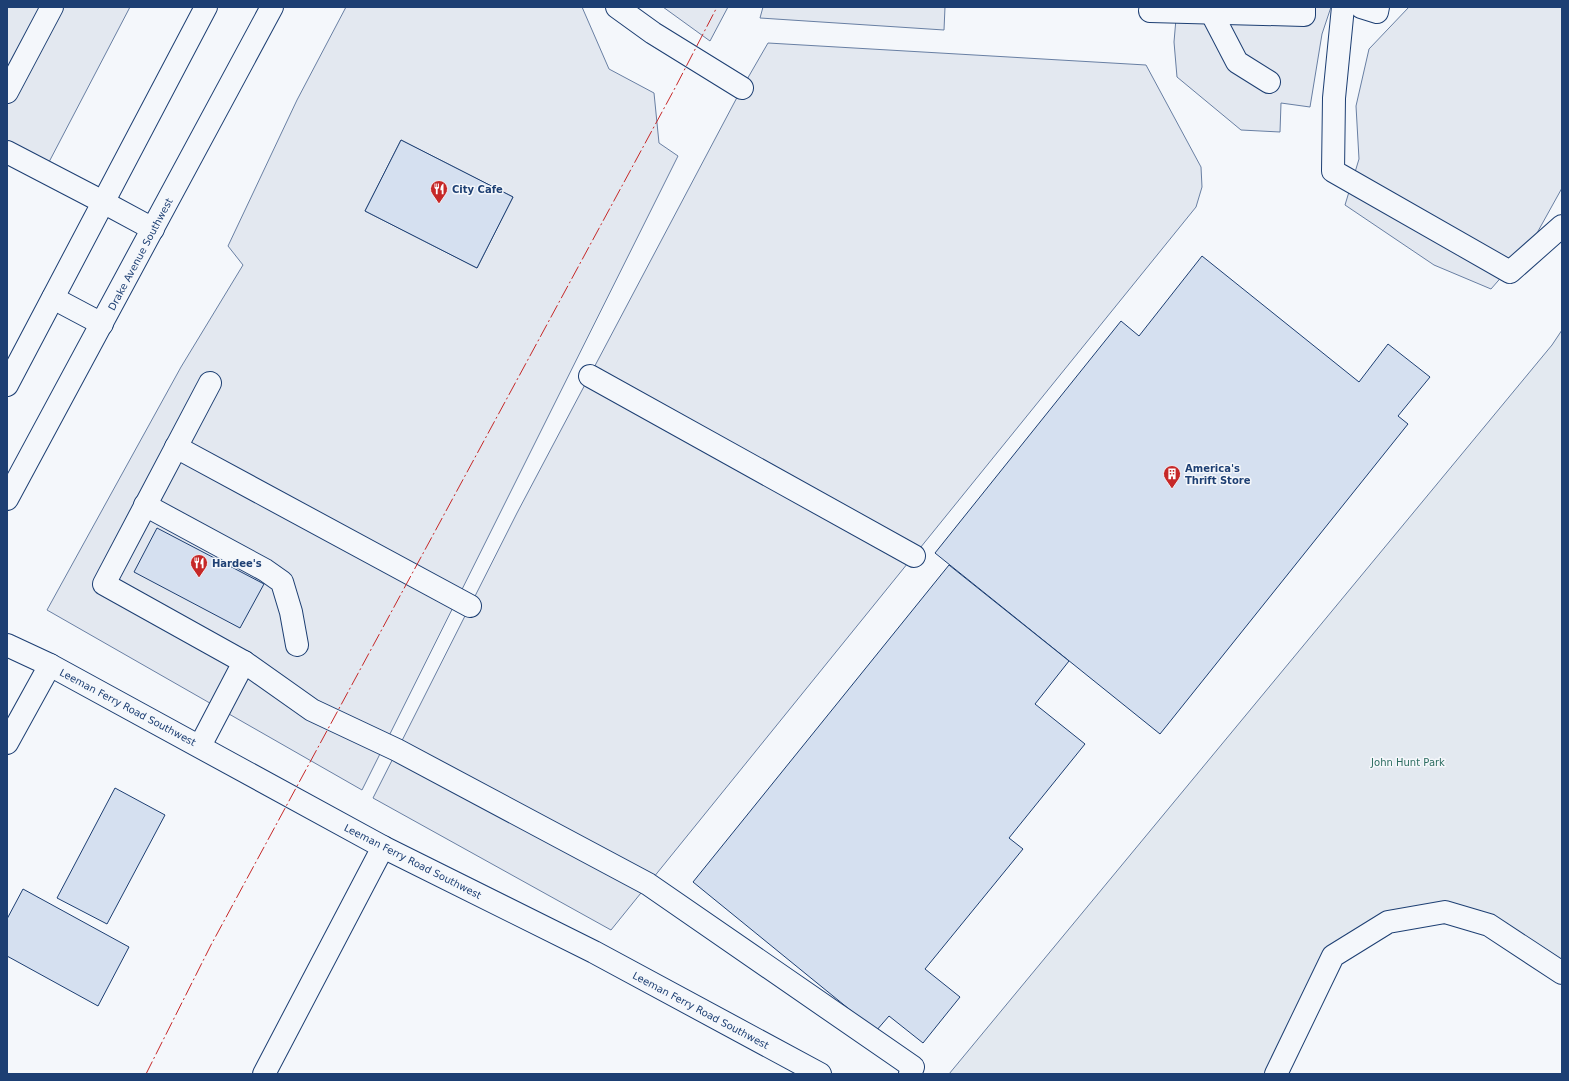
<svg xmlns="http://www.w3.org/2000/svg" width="1569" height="1081" font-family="'DejaVu Sans',sans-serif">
<rect width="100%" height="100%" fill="#f4f7fb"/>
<path fill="#e3e9f0" stroke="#687fa3" d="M1562,330V973L1445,912L1388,922L1333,956L1276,1074H949L1552,345Z"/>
<g fill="#e3e8f0" stroke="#687fa3" fill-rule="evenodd">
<path d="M7,7H130L49,162L7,140Z"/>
<path d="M346,7H582L609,69L654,93L659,143L678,156L362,790L47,610L181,367L243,265L228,246L297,100ZM401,140L513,197L477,268L365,211Z"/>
<path d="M663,7H728L710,41Z"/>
<path d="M763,7H945L944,30L760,18Z"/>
<path d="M1177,7H1331L1322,34L1310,107L1281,103L1280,132L1241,130L1177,77L1174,42Z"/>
<path d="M1409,7H1562V188L1532,242L1491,289L1434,265L1345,205L1359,159L1356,106L1369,49Z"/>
<path d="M768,43L1146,65L1201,167L1202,187L1196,207L611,930L373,798L517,513L742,88Z"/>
</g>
<g fill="#d5e0f0" stroke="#1d3f73">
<path d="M401,140L513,197L477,268L365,211Z"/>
<path d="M1202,256L1359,382L1388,344L1430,377L1398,416L1408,424L1160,734L935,553L1121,321L1139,336Z"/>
<path d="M157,528L264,584L240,628L134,572Z"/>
<path d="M949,565L1069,661L1035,704L1085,744L1009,838L1023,849L925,969L960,997L923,1043L889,1016L876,1031L693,882Z"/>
<path d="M115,788L165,815L107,924L57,898Z"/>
<path d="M23,889L129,947L98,1006L7,956V919Z"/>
</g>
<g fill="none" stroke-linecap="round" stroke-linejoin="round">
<defs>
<g id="minor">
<path d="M617,7L653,33L742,88"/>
<path d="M1343,7L1334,98L1333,171L1510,272L1562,226"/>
<path d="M1361,7L1377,12L1378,7"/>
<path d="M1150,11L1304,15V7"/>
<path d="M1211,12L1237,62L1269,82"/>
<path d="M7,92L52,7"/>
<path d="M7,152L103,202L153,229"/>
<path d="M53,298L102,324"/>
<path d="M590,376L914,556"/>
<path d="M210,383L104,584L244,662L312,710L397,750L648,884L913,1067L910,1074"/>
<path d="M7,385L206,7"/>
<path d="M176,447L470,606"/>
<path d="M7,499L272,7"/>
<path d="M145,505L265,570L282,582L291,612L297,645"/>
<path d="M7,645L50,665L383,847L594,952L820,1074"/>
<path d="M7,743L50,665"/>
<path d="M200,746L244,662"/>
<path d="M264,1074L383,847"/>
<path d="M1276,1074L1333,956L1388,922L1445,912L1489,925L1562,973"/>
</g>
</defs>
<use href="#minor" stroke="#1d3f73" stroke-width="24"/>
<use href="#minor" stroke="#f4f7fb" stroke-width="22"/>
<path stroke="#c62828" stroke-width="1" stroke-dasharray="14 3 2 3" stroke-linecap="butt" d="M146,1074L211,945L675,88L717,7"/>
</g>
<defs>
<symbol id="restaurant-pin" viewBox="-11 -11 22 30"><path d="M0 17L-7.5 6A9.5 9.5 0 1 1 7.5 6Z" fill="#c62828" stroke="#f4f7fb"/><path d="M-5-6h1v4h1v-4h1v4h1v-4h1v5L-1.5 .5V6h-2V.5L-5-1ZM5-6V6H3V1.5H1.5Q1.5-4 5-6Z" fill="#fff"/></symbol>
<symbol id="building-pin" viewBox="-11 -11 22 30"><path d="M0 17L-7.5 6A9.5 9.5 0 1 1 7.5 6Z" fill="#c62828" stroke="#f4f7fb"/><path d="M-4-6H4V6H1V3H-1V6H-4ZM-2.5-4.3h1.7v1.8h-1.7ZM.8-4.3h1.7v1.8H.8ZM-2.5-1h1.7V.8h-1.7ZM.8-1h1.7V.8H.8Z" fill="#fff"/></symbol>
</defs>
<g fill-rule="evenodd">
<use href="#restaurant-pin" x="429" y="179" width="20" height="27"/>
<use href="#building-pin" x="1162" y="464" width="20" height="27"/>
<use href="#restaurant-pin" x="189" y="553" width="20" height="27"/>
</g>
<g text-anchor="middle" stroke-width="3" stroke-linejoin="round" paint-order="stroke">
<g font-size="10" font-weight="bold" fill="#1d3f73" stroke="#f4f7fb" text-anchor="start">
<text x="452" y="193">City Cafe</text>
<text x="1185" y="472">America's<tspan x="1185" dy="12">Thrift Store</tspan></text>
<text x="212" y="567">Hardee's</text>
</g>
<g font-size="10" fill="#1d3f73" stroke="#f4f7fb">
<text transform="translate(140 254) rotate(-62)" y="4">Drake Avenue Southwest</text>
<text transform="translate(128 707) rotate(28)" y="4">Leeman Ferry Road Southwest</text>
<text transform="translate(413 861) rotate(27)" y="4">Leeman Ferry Road Southwest</text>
<text transform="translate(701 1010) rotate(28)" y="4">Leeman Ferry Road Southwest</text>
</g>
<g font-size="10" fill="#2c6c60" stroke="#f4f7fb">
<text x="1408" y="766">John Hunt Park</text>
</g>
</g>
<rect width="1569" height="1081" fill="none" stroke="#1d3f73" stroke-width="16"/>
</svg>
